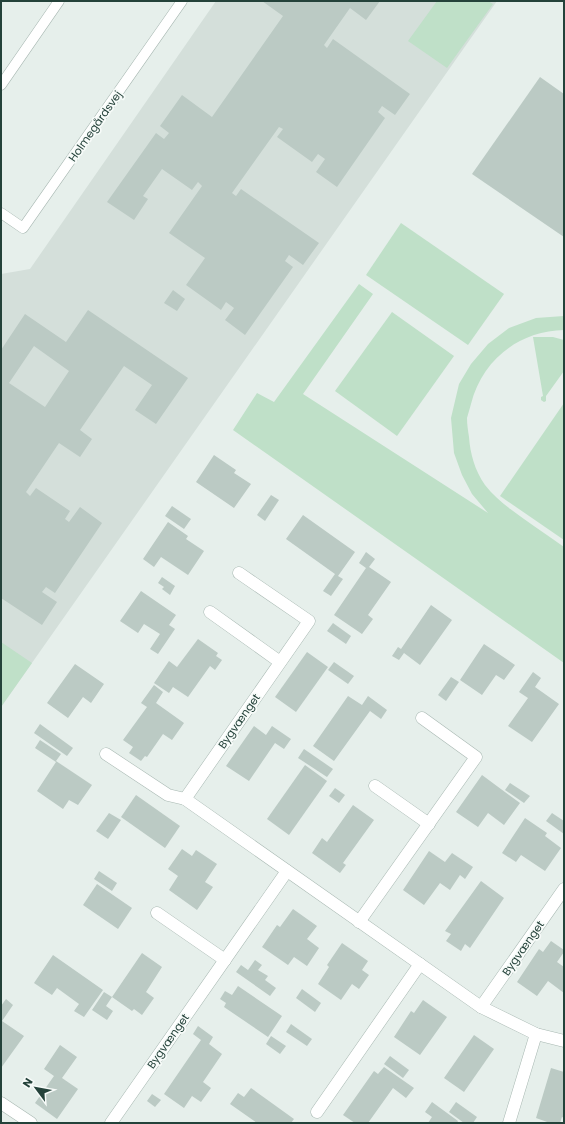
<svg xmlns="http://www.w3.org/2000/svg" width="565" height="1124" font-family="Poppins,sans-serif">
<rect width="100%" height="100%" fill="#e6efeb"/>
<path fill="#d4dfda" d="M216,1H497L1,707V274L30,269Z"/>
<g fill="#bfe0c8">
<path d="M437,1H488L493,4L447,68L408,41Z"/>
<path d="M401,223L504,294L468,345L366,275Z"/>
<path d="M359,284L373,294L303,394L488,513L472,494L462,475L454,453L451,418L459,384L471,364L488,344L509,328L536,318L564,316V330C519,331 482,360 471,404C470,408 468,414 467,418C467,424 468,431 469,437C470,453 475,471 485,485C496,499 510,509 524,519C537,528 551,538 564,547V663L233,430L257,393L274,402Z"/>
<path d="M392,312L454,356L397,436L335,391Z"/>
<path d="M533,337H553L564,340V371L546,396V401L544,402L541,400V397L543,396Z"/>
<path d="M564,403V540L500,496Z"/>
<path d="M1,642L32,663L1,707Z"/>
</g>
<g fill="#bbcac4" fill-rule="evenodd">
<path d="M262,1H380L366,20L350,8L324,45L327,48L333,39L410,94L395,115L382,106L378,112L385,118L337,187L316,172L325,159L318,154L312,162L277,137L283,129L279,127L232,193L236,196L241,189L319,243L303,265L289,255L285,261L293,267L245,335L225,320L234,308L226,302L221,310L186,285L205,258L169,233L202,186L198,182L192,190L162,169L143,196L148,199L134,220L107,202L156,133L164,139L169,133L160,126L182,95L212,117L283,16Z"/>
<path d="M540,77L564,94V237L472,174Z"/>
<path d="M173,290L185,299L177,311L164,303Z"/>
<path d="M88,310L188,378L156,424L135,410L152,385L124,366L80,430L92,439L80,457L59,443L26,492L30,496L36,488L70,511L65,519L69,522L80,507L102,523L55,593L46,587L42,592L57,602L42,625L1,598V350L25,314L66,342ZM34,346L69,371L45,407L9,383Z"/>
<path d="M214,455L236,470L234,473L251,484L234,508L196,482Z"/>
<path d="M271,495L279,500L265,521L257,515Z"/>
<path d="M172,506L191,519L184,529L165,516Z"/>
<path d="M303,515L355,552L338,576L343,579L331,596L323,591L335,574L286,539Z"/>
<path d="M168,522L188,536L186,539L204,551L188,575L161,557L154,567L143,559Z"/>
<path d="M366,552L375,559L369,567L391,582L368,615L373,619L362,634L334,615L366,568L359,563Z"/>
<path d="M162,577L175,586L170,595L162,589L164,587L158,583Z"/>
<path d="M141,591L176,615L169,625L175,629L158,654L150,649L160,634L144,624L138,633L120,621Z"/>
<path d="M431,605L452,620L420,665L404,653L399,660L392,656L398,647L401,649Z"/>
<path d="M333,623L351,636L346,644L327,631Z"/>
<path d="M198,639L218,653L216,656L222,660L215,670L210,666L188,697L173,687L169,693L154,683L169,661L177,667Z"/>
<path d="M484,644L515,665L504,680L496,675L482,695L460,680Z"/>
<path d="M307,652L328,667L296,712L275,697Z"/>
<path d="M334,662L354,676L348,684L328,670Z"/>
<path d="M75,664L104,684L91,703L83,697L68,718L47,703Z"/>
<path d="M533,672L541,678L535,687L559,704L532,742L508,726L528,698L519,692Z"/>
<path d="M451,677L459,682L446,701L438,695Z"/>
<path d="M154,685L163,692L156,703L184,723L172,740L163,734L147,757L145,756L141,761L129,753L133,747L123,740L147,707L141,703Z"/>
<path d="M348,696L362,705L368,696L387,710L381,719L370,711L334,761L313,746Z"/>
<path d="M40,724L73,748L67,756L34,733Z"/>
<path d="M254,726L266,735L272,726L291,739L284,749L275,743L249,781L226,766Z"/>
<path d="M40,740L61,754L56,761L92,785L78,805L69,800L63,809L37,791L56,762L35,748Z"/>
<path d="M304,749L333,769L327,777L298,758Z"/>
<path d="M305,765L327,781L289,835L267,819Z"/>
<path d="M482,775L520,803L504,825L488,813L478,827L456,812Z"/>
<path d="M510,783L530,796L524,803L505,790Z"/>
<path d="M335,788L345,795L339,803L329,796Z"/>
<path d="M136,795L180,826L165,848L121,817Z"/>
<path d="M353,805L374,820L343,863L346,865L340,873L312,853L322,838L327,842Z"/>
<path d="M109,813L121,820L108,839L96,831Z"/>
<path d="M552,813L564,821V834L546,821Z"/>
<path d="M525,818L547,833L545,836L561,848L545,871L521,855L516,862L502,853Z"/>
<path d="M182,849L192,856L196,850L217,864L205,882L213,887L197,910L169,890L178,876L168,869Z"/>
<path d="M429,851L445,862L452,853L473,867L465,879L460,875L450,890L440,883L424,905L403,890Z"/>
<path d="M99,871L117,883L112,891L94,879Z"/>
<path d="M481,881L504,898L470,948L465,944L461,951L446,941L451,934L445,931Z"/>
<path d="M97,884L132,908L118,929L83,905Z"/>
<path d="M293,909L317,926L307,939L319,948L307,966L294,957L288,965L262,947L277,925L280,927Z"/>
<path d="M551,941L564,950V952L557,962L564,967V993L548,981L537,996L517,982L539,949L543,952Z"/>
<path d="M342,943L368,961L362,970L369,975L359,989L352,984L341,1000L318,984L329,967L327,965Z"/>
<path d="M142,953L162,967L146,992L154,998L142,1015L134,1009L132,1011L112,997Z"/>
<path d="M53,955L103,990L84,1017L74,1011L79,1004L57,988L52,995L34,983Z"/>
<path d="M255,960L262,965L258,970L268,976L265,980L276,988L270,996L236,972L241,965L248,970Z"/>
<path d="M238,986L282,1016L268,1037L224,1007L226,1003L220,999L225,991L232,995Z"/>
<path d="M302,989L321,1003L315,1012L296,998Z"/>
<path d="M104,992L112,997L106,1006L113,1011L107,1020L92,1010Z"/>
<path d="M6,999L13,1005L2,1021L24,1036L1,1068V1006Z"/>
<path d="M423,1000L447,1017L420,1055L394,1037L411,1011L414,1013Z"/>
<path d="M291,1024L312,1039L307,1046L286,1032Z"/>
<path d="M198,1026L213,1037L209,1044L222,1054L203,1082L211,1088L201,1102L192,1096L184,1108L164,1094L201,1040L193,1034Z"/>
<path d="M474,1035L494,1049L464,1092L444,1078Z"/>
<path d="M271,1036L286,1046L280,1054L266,1044Z"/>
<path d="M60,1045L77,1057L62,1078L78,1089L57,1119L35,1103L54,1076L44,1069Z"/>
<path d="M390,1056L409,1070L403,1078L384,1064Z"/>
<path d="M384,1067L414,1088L406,1098L393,1088L368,1123H355L343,1115L374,1071L378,1074Z"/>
<path d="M551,1068L564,1072V1118L562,1117L560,1123H550L536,1118Z"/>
<path d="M251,1088L294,1119L291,1123H257L230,1104L238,1093L244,1097Z"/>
<path d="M152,1094L161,1100L155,1107L147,1101Z"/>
<path d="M432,1102L458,1121L457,1123H428L432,1117L425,1112Z"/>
<path d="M456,1102L477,1117L473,1123H464L449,1112Z"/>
</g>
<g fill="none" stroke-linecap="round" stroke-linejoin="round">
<defs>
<g id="service">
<path d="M1,85L59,1"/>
<path d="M1,213L23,228L182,1"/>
</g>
<g id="minor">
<path d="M239,573L309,621L185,799L481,1007L536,1034L564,1041"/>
<path d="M210,612L280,662"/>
<path d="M106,754L168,795L185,799"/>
<path d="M375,786L429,824"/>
<path d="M157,913L225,960"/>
<path d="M359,922L476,757L422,718"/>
<path d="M481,1007L564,889"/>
<path d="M1,1103L31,1123"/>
<path d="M317,1112L420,964"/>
<path d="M111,1123L287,871"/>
<path d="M509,1123L536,1034"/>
</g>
</defs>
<use href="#service" stroke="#a8b8b2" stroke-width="11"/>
<use href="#minor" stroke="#a8b8b2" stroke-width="13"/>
<use href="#service" stroke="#fff" stroke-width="10"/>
<use href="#minor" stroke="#fff" stroke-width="12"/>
</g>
<g text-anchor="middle" stroke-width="3.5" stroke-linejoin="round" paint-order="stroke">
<g font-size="11" fill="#24423a" stroke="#f7fbf9">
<text transform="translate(95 126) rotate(-55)" y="4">Holmegårdsvej</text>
<text transform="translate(239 721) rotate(-55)" y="4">Bygvænget</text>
<text transform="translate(523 948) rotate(-55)" y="4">Bygvænget</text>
<text transform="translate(168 1041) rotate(-55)" y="4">Bygvænget</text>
</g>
</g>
<rect width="565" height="1124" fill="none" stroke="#24423a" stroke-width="4"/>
<g transform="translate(36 1088) rotate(302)" stroke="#f7fbf9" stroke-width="3" paint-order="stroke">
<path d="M0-3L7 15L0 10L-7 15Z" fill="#24423a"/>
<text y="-6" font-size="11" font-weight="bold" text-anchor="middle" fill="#24423a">N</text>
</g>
</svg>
